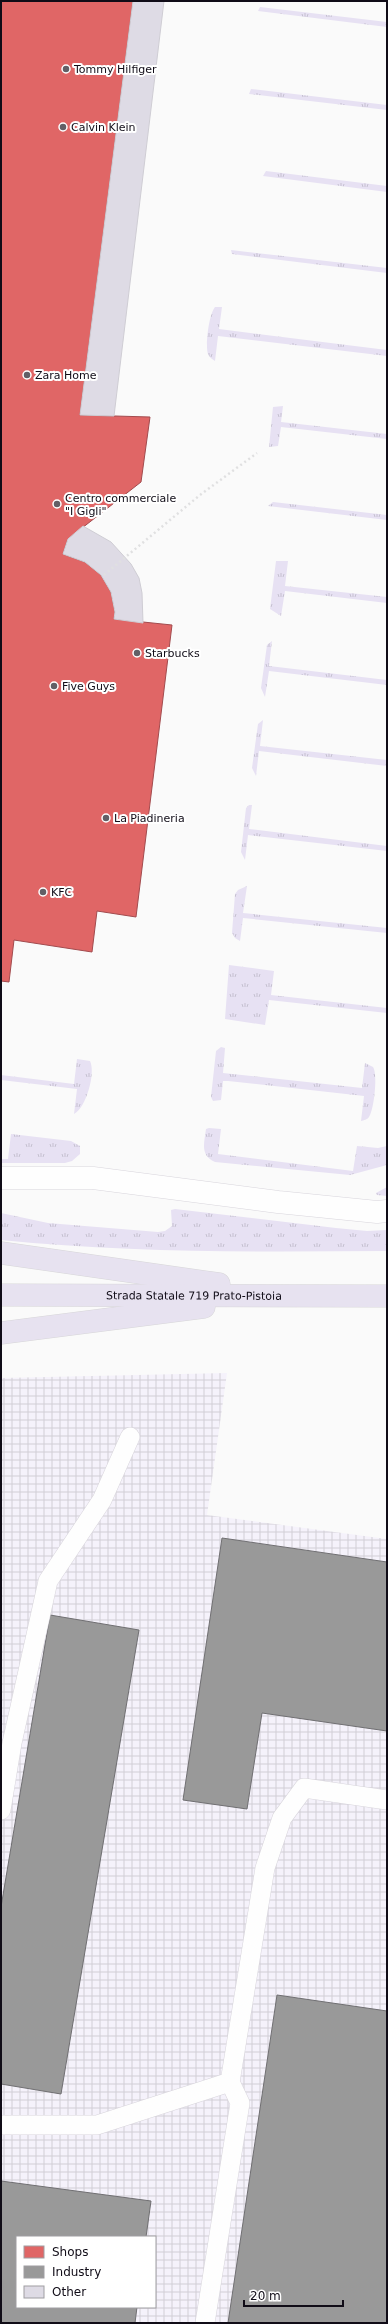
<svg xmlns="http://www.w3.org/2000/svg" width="388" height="2324" font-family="'DejaVu Sans',sans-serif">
<defs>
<pattern id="industrial-grid" width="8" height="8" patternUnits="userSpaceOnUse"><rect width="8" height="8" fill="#f5f2fb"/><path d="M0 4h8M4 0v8" fill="none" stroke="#d1ced6"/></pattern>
<pattern id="grass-tufts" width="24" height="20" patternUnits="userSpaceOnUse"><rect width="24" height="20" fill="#e7e1f3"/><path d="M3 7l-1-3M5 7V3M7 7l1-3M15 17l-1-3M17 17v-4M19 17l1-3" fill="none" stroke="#c5c0d0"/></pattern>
</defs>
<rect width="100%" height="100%" fill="#fafafa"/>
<path fill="url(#industrial-grid)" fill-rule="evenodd" d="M227,1373L207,1515L387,1539V2323H1V1378ZM17,2237H155V2307H17Z"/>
<g fill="url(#grass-tufts)">
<path d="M260,7L387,22V27L258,11Z"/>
<path d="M251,89L387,105V110L249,94Z"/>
<path d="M266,171L387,186V192L263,176Z"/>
<path d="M231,250L387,268V273L232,254Z"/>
<path d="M215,307H222L219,329L387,350V356L218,336L215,361C212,359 209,357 208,354C205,346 209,314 215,307Z"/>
<path d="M283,406L281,422L387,434V439L281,427L278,446L269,447L273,407Z"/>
<path d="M273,502L387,515V520L268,506Z"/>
<path d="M276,561H288L285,586L387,597V603L285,591L281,616L270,609Z"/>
<path d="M272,641L269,666L387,680V685L269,671L265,697L261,688L267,645Z"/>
<path d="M263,720L260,746L387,760V766L259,751L256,776L252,768L258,724Z"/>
<path d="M249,805H252L249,829L387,846V851L248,835L245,860L241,852L246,808Z"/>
<path d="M247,886L243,913L387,928V933L243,918L240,941L235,938L232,933L235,894L238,890Z"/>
<path d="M229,965L274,971L271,995L387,1008V1013L269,1000L265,1025L225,1019Z"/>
<path d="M221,1047L225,1048L223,1073L362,1088L365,1063L373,1067C378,1074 374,1110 369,1117C367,1120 364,1120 361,1121L364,1096L228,1081H223L221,1100L213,1101L211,1097L216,1051Z"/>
<path d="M77,1059L90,1061C96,1073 86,1108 74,1114L77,1089L1,1080V1075L74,1084Z"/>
<path d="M209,1128L221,1129L218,1154L353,1171L357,1146L378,1148L387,1146V1165L350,1175L215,1162C200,1155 204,1144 206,1129Z"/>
<path d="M11,1134L71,1141L80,1146V1154L72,1161L65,1163H1V1159H8Z"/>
<path d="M387,1187V1196L377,1195L376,1193Z"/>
<path d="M175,1209L336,1228L367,1231L387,1230V1251C258,1252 129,1253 1,1240V1213L48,1223L158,1232L165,1231L172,1226L171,1210Z"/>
</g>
<path fill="#e06666" stroke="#a24b4e" d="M1,1H133L80,415L150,417L141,482L68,539L63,554L85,562L101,575L111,592L115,612L114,619L172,625L136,917L97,911L92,952L14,940L9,982L1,981Z"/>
<g fill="#999" stroke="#706f72">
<path d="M222,1538L387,1562V1731L262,1713L247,1809L183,1800Z"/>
<path d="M50,1615L139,1630L61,2094L1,2084V1907Z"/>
<path d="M277,1995L387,2011V2323H228Z"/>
<path d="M1,2181L151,2201L146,2237H17V2307H137L135,2323H1Z"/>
</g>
<g fill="#dedbe5" stroke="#cfcdd4">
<path d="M133,1H164L114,416L80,415Z"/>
<path d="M83,526L111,542L131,564L139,578L142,593L143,623L114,619L115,612L111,592L101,575L85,562L63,554L68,539Z"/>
</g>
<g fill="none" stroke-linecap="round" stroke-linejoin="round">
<defs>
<g id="lane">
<path d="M1,1810L12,1743L48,1581L102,1500L130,1437"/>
<path d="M1,2125H97L230,2082L265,1868L282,1818L304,1788L387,1800"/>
<path d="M205,2323L240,2103L230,2082"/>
</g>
<path id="street" d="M1,1178H93L278,1202L377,1212L387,1211"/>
<g id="highway">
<path d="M1,1253L219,1284"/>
<path id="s1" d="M1,1295L387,1296"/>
<path d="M1,1333L204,1307"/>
</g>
</defs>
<use href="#lane" stroke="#d8d5dc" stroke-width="20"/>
<use href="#street" stroke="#d8d5dc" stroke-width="23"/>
<use href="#highway" stroke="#d7d6d8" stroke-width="23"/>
<path stroke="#e0e0e1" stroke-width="2.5" stroke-dasharray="2 3" stroke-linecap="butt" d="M104,575L200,495L257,453"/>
<use href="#lane" stroke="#fefefe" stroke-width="19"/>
<use href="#street" stroke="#fefefe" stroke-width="22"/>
<use href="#highway" stroke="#e7e2f0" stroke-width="22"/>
</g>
<g fill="#625f66" stroke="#fff" stroke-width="1.5">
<circle cx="66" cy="69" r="4"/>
<circle cx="63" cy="127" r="4"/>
<circle cx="27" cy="375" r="4"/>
<circle cx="57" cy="504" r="4"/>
<circle cx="137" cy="653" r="4"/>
<circle cx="54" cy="686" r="4"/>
<circle cx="106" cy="818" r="4"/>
<circle cx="43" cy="892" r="4"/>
</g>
<g text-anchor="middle" stroke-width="4" stroke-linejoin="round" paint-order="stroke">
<g font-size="11" fill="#100c17" stroke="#fff" text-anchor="start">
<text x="74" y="73">Tommy Hilfiger</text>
<text x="71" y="131">Calvin Klein</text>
<text x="35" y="379">Zara Home</text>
<text x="65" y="502">Centro commerciale<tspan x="65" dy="13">"I Gigli"</tspan></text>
<text x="145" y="657">Starbucks</text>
<text x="62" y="690">Five Guys</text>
<text x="114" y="822">La Piadineria</text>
<text x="51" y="896">KFC</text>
</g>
<g font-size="11" fill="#100c17" stroke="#fff">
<text dy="4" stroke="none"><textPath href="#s1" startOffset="193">Strada Statale 719 Prato-Pistoia</textPath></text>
</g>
</g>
<rect width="388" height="2324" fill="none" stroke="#100c17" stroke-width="4"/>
<rect x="16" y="2236" width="140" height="72" fill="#ffffff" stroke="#9f9ea2"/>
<rect x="24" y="2246" width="20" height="12" fill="#e06666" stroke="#9f9ea2"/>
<text x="52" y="2256" font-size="12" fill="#100c17">Shops</text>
<rect x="24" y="2266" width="20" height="12" fill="#999999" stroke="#9f9ea2"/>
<text x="52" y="2276" font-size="12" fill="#100c17">Industry</text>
<rect x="24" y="2286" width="20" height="12" fill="#dedbe5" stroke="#9f9ea2"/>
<text x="52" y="2296" font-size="12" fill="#100c17">Other</text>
<path d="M244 2300v6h99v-6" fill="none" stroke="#100c17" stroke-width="2"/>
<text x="250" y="2300" font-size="12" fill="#100c17" stroke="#ffffff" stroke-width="3" paint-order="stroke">20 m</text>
</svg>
